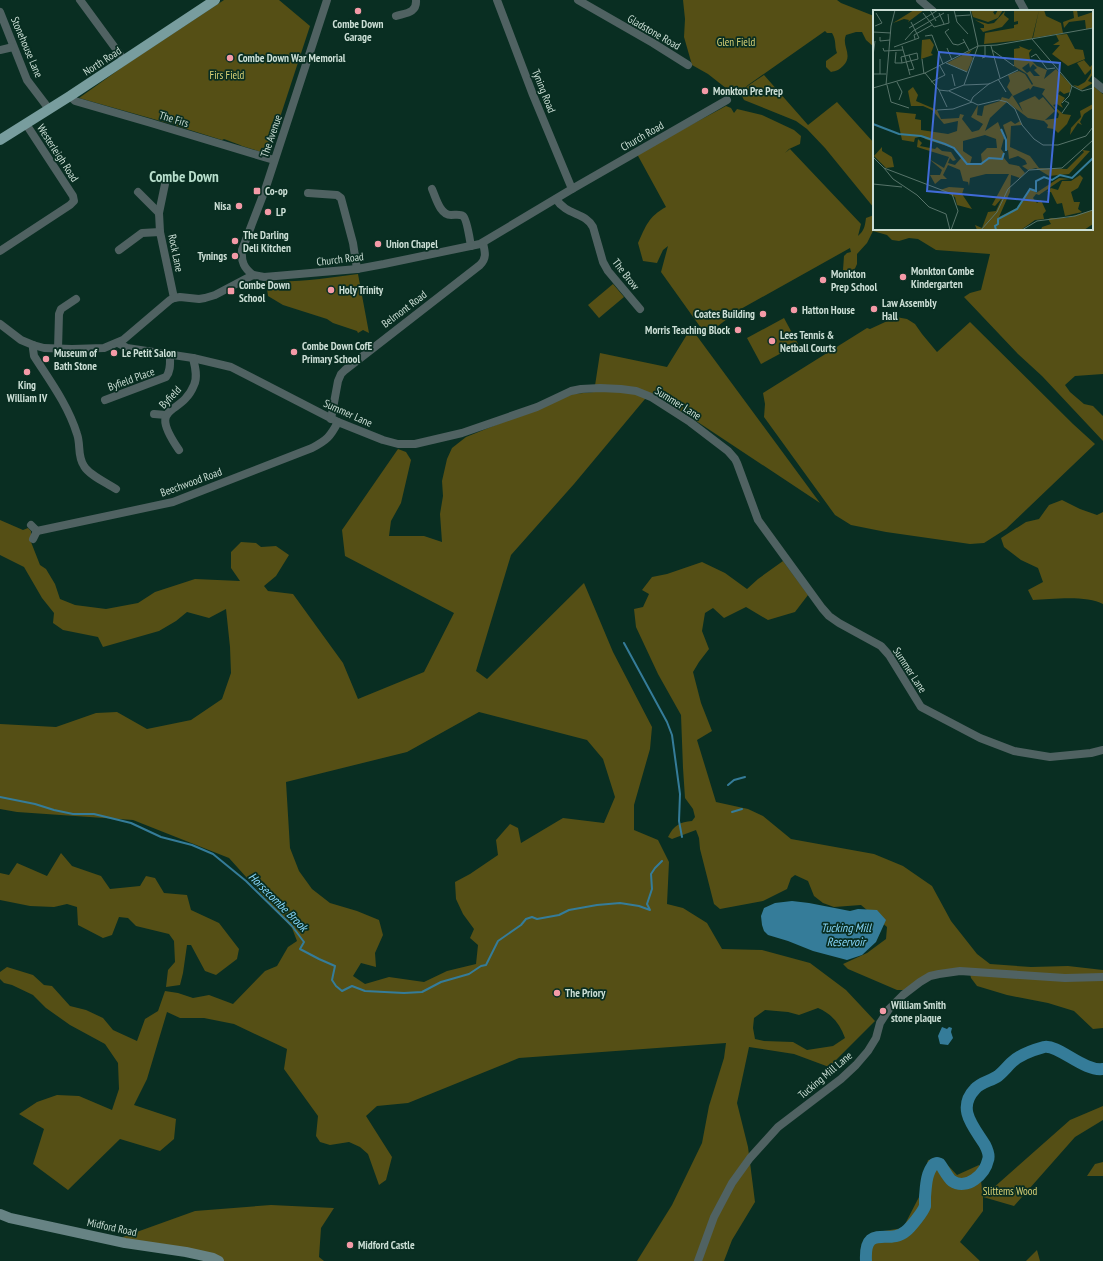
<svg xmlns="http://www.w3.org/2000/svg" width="1103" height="1261" font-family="'PT Sans Narrow',sans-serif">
<rect width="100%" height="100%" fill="#092e22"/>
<g fill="#554f15" fill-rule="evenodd">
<path d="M224,0H279L310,26L268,154L242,146L240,145L224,139L222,140L177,126L172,123L171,124L79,98L124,66Z"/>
<path d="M683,0H837L841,3L874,16V47L866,40L862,32H856L846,35C841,46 854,55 843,66C839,70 836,71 831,72L826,67V61L837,53C834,45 837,42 832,33H827L825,31L748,85L741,92L749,85L764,75L808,125L837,102L874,143V208L825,148L807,129L796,121L744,100L742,96H736L708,74L692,65L684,37L685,19Z"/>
<path d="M1092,85L1103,94V374L1075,376L1065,385L1070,392L1084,404L1093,406L1103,416V441L1042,376L1018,354L964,297L970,293L981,290L990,254L936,250L918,239L909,238L899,241L892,240L887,235L873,231L867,243L857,254V264L853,273L843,270L844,256L847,253L851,252L850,248L739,310L706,335L661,272L668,246L663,250L657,263L643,261L638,243C646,226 648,217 666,207L637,154L726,106L731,108L734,113L737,109L762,115L794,130L801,136L800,144L789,149L785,153L790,149L861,224L858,236C864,231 865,226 866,218L874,215V229H1092Z"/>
<path d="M358,274L369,333L363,330L358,333L357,331L333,323L327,319L283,305L268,296L266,281C296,283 328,278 358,274Z"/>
<path d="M613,284L624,297L599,318L588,305Z"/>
<path d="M896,317L907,319L915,324L922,334L937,352L970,322L1073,424L1095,444L1006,529L984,543L970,544L886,532L851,525L835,515L764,417L765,404L763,393L867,328L870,329Z"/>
<path d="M784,318L798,344L761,364L747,338Z"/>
<path d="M691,328L820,503L654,393L645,399L574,484L511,555L476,671L487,679L584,583L613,652L652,727L650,749L634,805V830L658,840L669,862L667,904L683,908L707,923L722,949L762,950L810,963L846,990L875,1021L829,1067L794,1054L749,1047L737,1103L748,1147L755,1202L732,1240L724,1261H637L672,1205L702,1143L709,1106L724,1058L726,1043L519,1058L408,1103L377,1106L366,1116L392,1157L386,1180L379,1185L368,1154L360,1147L349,1142L330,1145L320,1142L316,1136L318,1116L284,1069L287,1049L234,1024L204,1018H180L167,1012L147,1079L134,1105L176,1119L174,1139L160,1151L120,1139L68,1190L33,1164L44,1129L19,1114L37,1102L57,1095L79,1096L112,1110L119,1089L118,1063L105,1044L70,1025L46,1008L33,995L12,985L4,983L0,979V972L7,967L33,975L44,985L52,986L70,1006L86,1010L103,1018L113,1030L137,1041L145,1019L158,1011L165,991L178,993L193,998L209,995L233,1004L265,971L277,966L288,947L297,941L292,928L229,858L133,820L17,812L0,809V724L56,727L96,713L117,712L147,729L191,720L222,699L231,673L230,647L226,609L209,618L187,612L176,621L159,631L103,647L98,637L63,630L53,623L54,613L42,598L24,567L0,555V520L23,530L28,528L31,531V542L40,565L46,569L55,584L60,599L75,605L106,609L138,603L155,592L195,579L240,581L231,568V552L241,542L256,543L261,547L276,546L289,555L276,576L264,586L268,591L293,594L343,663L358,699L424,672L454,613L345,556L342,530L398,449L406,452L411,460L401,503L391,521L389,536H424L442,542L440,514L443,496L442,481L447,459L452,448L466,437L573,394L594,392L600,353L667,367ZM479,712L587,740L603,759L615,797L604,823L563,818L521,843L518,828L510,824L496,840L498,855L470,874L455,882L456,899L463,914L474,929L470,938L478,945L476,964L447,971L424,982L389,977L365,984L353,976L361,963L376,967L375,953L383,935L379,920L357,911L330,903L312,889L299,871L290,848L286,782L407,752ZM818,1008C832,1014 840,1024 845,1038L833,1046L807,1050L793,1042L764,1041L755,1039L753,1028L754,1018L765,1010L788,1012L799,1015Z"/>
<path d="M1062,500L1080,509L1097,515L1103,512V604C1087,595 1052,599 1033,600L1028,590L1043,582L1038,568L1021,560L1004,547L1001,538L1026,522L1039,519L1049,505Z"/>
<path d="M783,561L808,595L795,612L768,620L746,607L724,618L713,608L705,613L702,631L709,649L699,662L693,672L701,703L712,731L697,740L716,802L748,809L763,816L791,839L874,854L903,866L932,886L951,921L977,954L990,964L1031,967L1068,966L1103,970V1028L1093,1029L1074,1011L1048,1003L1007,995L977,986L971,978L969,970H955L905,990H897L848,969L843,964L867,953L886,939L887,927L861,905L834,907L823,903L814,896L808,881L795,875L791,878L787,889L763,901L720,909L714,904L700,849L699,838L696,830L672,839L668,837C674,825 680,822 692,821L695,817L693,809L685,798L683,768L681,715L658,674L636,627L634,609L643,607L649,594L642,590L652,577L667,574L702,562L725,573L747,589L758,579Z"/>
<path d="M61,853L72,866L101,876L110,889L140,886L146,876L155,878L164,893L187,895L191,910L219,923L239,949L237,959L216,975L205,971L191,945H187L183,973L180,985L166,987L168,970L175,962L174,941L169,934L136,926L128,918L119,917L112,935L103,938L78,925L77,907L67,904L54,907L30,906L0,900V873L9,875L17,863L47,876Z"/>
<path d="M1103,1106V1120L1075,1137L1014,1206L983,1197V1211L960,1242L980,1261H862V1249L871,1233L903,1228L919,1197L928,1160L941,1158L957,1175L979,1165L983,1197L1070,1120Z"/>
<path d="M1103,1162V1176H1087L1095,1164Z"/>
<path d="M271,1205L334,1208L321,1228L319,1257L324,1261H205L120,1238L195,1211Z"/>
<path d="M1037,1250L1040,1261H1026Z"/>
</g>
<g fill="#357c99">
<path d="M792,901L809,903L850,911L858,909L877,910L886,920L876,942L862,955L847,960L813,951L788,941L768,935L764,931L762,925L761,916L764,908L775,903Z"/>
<path d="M942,1027L947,1029L949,1027L952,1028L951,1032L953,1038L948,1045L940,1044L938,1036Z"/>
</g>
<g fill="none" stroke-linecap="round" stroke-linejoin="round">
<g stroke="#357c99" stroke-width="2">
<path d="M624,643L667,722L672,735L680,794L679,821L682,837"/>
<path d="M728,785L734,780L745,777"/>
<path d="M0,797L35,804L54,810L73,814H94L131,823L161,837L192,845L213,854L246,881L292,926L304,942L300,949L319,959L335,966L332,980L336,986L342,991L352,986L365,991L404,993L422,992L441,982L469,974L481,966L486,965L498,941L521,925L526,919L532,917L537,919L559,915L569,910L597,905L620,903L639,906L650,910L647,904L652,889L651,874L655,868L662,861"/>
<path d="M732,812L742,809"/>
</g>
<path stroke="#357c99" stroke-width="12" d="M866,1261C864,1222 889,1246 906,1231C911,1227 923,1212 925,1206C925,1203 925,1200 925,1197C926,1186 926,1173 934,1164L937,1163L940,1164C943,1168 948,1178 952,1181C967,1191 985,1174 988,1160C990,1155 987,1149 985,1145C974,1127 956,1109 975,1089C981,1082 991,1081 998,1076C1003,1072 1007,1067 1011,1063C1019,1055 1033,1050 1044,1047C1058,1044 1084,1072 1103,1069"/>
<g stroke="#506262" stroke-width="8">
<path d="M80,0L124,60"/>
<path d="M497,0L533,95L572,189"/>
<path d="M578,0L653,43L688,65"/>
<path d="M920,0L933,11"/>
<path d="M1019,0L1025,11"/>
<path d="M0,12L27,80L49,109"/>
<path d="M396,16C406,13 417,13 416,0"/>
<path d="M0,50L13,47"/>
<path d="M1092,80L1103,89"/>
<path d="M70,96L75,101L151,123L274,160"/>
<path d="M432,189C436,198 440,215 451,215C456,215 460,214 463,216C467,219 470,241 471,246"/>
<path d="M138,192L159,213L160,232L174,298"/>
<path d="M308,193L337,195L341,198L353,243L357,269"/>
<path d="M556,199C567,216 585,212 593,227L603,262L608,271L640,309"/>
<path d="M159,213L165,184"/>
<path d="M119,250L142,233L160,232"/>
<path d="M0,251L70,205L74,201L73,196L26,124"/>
<path d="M253,275C244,268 241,262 242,250L265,190L327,0"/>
<path d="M0,324L21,340L33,345L44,348L72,349L104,348L123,340L170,300L174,298L180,297L199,299L205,298L215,295L253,275L264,277L276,276L357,269L384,264L480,244L572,189L727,100"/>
<path d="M118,343L127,348L193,358L231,367L338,422L383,440L398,444H415L462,433L537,407L571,391L581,389L600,388L621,389L636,391L651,397L690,422L728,451L735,459L737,463L758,520L822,608L829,616L839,623L881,646L889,655L921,707L980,738L1014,751L1050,757L1091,753L1103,750"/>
<path d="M33,345V349L34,356C50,381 68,405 77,434C81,445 77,456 84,466C89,475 107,483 116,489"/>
<path d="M58,349L59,314L61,309L76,299"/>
<path d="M105,400L166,377C171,371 170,363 170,355"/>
<path d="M154,414L166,415"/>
<path d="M331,419L338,381L341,374L345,370L480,265C487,258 485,252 483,243"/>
<path d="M179,450C146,402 181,418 194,385C198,377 195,366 193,358"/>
<path d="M31,525L37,531L173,502L312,448C327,440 330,437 338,422"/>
<path d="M33,539L37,531"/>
<path d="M698,1261L714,1217L732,1183L750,1158L778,1127L841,1079L856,1065L868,1051L876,1038L880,1023L889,1009L903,995L920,982L930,976L939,974L960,971L1065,978L1103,977"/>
</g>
<path stroke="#678384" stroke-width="10" d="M0,1214L10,1218L125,1243L186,1252L213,1258L219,1261"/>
<path stroke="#789d9e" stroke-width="10" d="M0,140L70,96L215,0"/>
</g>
<g fill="#f49aa7" stroke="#092e22" stroke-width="1.5">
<circle cx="358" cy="11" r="4"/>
<circle cx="230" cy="58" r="4"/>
<circle cx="705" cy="91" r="4"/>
<rect x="253" y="187" width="8" height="8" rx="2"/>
<circle cx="239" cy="206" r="4"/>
<circle cx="268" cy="212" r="4"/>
<circle cx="235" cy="241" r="4"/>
<circle cx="378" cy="244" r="4"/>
<circle cx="235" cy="256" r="4"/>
<circle cx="903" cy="277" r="4"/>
<circle cx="823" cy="280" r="4"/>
<circle cx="331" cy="290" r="4"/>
<rect x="227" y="287" width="8" height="8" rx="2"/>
<circle cx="874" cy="309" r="4"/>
<circle cx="794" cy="310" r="4"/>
<circle cx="763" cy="314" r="4"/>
<circle cx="738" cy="330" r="4"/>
<circle cx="772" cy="341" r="4"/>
<circle cx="294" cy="352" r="4"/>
<circle cx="114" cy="353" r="4"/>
<circle cx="46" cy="359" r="4"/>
<circle cx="27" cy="372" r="4"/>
<circle cx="557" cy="993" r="4"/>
<circle cx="883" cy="1011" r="4"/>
<circle cx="350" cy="1245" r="4"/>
</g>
<g text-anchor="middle" stroke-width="3.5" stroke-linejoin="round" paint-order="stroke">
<g font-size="11" font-weight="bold" fill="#cbded5" stroke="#092e22" text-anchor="start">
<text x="358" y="28" text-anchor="middle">Combe Down<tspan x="358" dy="13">Garage</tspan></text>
<text x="238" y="62">Combe Down War Memorial</text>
<text x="713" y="95">Monkton Pre Prep</text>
<text x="265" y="195">Co-op</text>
<text x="231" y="210" text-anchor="end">Nisa</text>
<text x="276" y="216">LP</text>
<text x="243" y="239">The Darling<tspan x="243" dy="13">Deli Kitchen</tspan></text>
<text x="386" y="248">Union Chapel</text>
<text x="227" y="260" text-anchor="end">Tynings</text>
<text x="911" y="275">Monkton Combe<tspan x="911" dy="13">Kindergarten</tspan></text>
<text x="831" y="278">Monkton<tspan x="831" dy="13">Prep School</tspan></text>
<text x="239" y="289">Combe Down<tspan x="239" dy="13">School</tspan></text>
<text x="339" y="294">Holy Trinity</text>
<text x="882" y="307">Law Assembly<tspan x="882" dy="13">Hall</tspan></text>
<text x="802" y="314">Hatton House</text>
<text x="755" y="318" text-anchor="end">Coates Building</text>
<text x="730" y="334" text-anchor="end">Morris Teaching Block</text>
<text x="780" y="339">Lees Tennis &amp;<tspan x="780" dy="13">Netball Courts</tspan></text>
<text x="302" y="350">Combe Down CofE<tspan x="302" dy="13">Primary School</tspan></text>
<text x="54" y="357">Museum of<tspan x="54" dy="13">Bath Stone</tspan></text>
<text x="122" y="357">Le Petit Salon</text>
<text x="27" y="389" text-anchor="middle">King<tspan x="27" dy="13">William IV</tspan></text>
<text x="565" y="997">The Priory</text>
<text x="891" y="1009">William Smith<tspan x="891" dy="13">stone plaque</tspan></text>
<text x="358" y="1249">Midford Castle</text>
</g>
<g font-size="11" fill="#cbded5" stroke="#092e22">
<text transform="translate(654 32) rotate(30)" y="4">Gladstone Road</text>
<text transform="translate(27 47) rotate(67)" y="4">Stonehouse Lane</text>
<text transform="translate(102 61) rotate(-33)" y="4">North Road</text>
<text transform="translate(544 91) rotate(68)" y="4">Tyning Road</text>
<text transform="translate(174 119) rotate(17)" y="4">The Firs</text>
<text transform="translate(271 136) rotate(-71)" y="4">The Avenue</text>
<text transform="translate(642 136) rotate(-30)" y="4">Church Road</text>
<text transform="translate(58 153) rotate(57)" y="4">Westerleigh Road</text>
<text transform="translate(176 253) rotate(78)" y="4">Rock Lane</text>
<text transform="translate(340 259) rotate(-7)" y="4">Church Road</text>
<text transform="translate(626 274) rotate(52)" y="4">The Brow</text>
<text transform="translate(404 309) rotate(-37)" y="4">Belmont Road</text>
<text transform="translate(131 379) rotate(-20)" y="4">Byfield Place</text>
<text transform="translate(170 397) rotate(-46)" y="4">Byfield</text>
<text transform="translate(678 403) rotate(32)" y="4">Summer Lane</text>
<text transform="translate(348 413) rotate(24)" y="4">Summer Lane</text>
<text transform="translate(191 482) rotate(-20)" y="4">Beechwood Road</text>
<text transform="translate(910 670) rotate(57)" y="4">Summer Lane</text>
<text transform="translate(825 1075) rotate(-40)" y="4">Tucking Mill Lane</text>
<text transform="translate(112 1227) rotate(12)" y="4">Midford Road</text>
</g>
<g font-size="11" fill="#d9d176" stroke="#092e22">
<text x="736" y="46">Glen Field</text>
<text x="227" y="79">Firs Field</text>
<text x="1010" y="1195">Slittems Wood</text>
</g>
<g font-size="12" font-style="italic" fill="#84d2f5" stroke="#092e22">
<text transform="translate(278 902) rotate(45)" y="4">Horsecombe Brook</text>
<text x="846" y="932">Tucking Mill<tspan x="846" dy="14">Reservoir</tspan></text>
</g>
<g font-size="15" font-weight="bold" fill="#b7decc" stroke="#092e22">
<text x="184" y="182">Combe Down</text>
</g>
</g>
<g transform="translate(873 10)">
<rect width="220" height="220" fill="#092e22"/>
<path d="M41,0H51L35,12L36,10L31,9L20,13ZM98,0H124L120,2L122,5L125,0H130L125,8L115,12L100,7ZM141,0H166L159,29L111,34L112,23L141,18V15L145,14V11L141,12ZM166,0H171L173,6L188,13L190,23L160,28ZM200,0H204L205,7L220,2V18L213,19L212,10L196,12L191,18L190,12L201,8ZM132,1L131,5L136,9L129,17L110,22L107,18H111V15L102,10L115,14L121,13ZM194,24L202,39L210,40L212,49L195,56L179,44L187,35H180L186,31L183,25ZM57,29L61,35L58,43L60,45L48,49L49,30ZM146,36L156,40L159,39L156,43L157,49L164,56L174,60L171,69L183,59L198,75L197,82L191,84L187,81L185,84L192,88L188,94L190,98L184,94L180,95L190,104L198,105L194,114L185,123L181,119L174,118L175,115L171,111L155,108L134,92L117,108L112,121L125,112L131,128L128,139L131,143V148L136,154L146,156L152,163L147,168L138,165L137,182L126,207L144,198L157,179L163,180V183L186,168L197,169L188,170L166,185L163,184L160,188L164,193L168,190L173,201L170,204L171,209L162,210L148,220H104L102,215L109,218L115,202L123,201L129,188L122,196L119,195L136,164H113L97,168L96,176L95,172L90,171L87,160L75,155L70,165L74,169H68L62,174L57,165H67L69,160L56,149L71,158L76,147L44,137L45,129L49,133L47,136L62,139L64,137L69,141L78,142L83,150L80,151L77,148L75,153L82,155L89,147L83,139L52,129L50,126L42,128L41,132L29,130L23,102L43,104L42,109L48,110V120L75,124L84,121L85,111L71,114L59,100L50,96H38L35,81L40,77L45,85L43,91L64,100L68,109L86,108L87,104L91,105L89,109L99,122L106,120L110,114L98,107L105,95L104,105L109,106L111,96L127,91L129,87L136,89L139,85L150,102L146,93L162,86L166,90L170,87L182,101L172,110L185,108L186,104L169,84L172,79L160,76L157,80L156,78L140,86L134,77L137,71L135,65L146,61L152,64L159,75L160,74L154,64L141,56V39L147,38ZM156,53L157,58L160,54L164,58L161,60L167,66H161L157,61L154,63L149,58ZM112,125L123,129L124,138H114L108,144L109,153L97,154L99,147L90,141V131ZM99,40L96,44L100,48L94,62L74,53ZM211,50L217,57L220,54V64L215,71L220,73L208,80L200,75L205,76L212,72L218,63V59L212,65L204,53ZM220,94V98L211,104L207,112L209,115L205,113L197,125L198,118L208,107L207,101ZM138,111L142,114L147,111L149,115L138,116L137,137L157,146L166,158L194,159L211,142L209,140L217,141L196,164L176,166L163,158L155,160L149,156L154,154L152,150L145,146L136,149L135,140L131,141L134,139V127L130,115ZM9,137V141L19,147L21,157L13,158L1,146ZM207,165L210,168L205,178L198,182L201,192H207L205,199L209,202L192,206L189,193L184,194L178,182H174L178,178L185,180L189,171H198ZM76,177L91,178L89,184L99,199L84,195L82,187L67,180ZM220,200V214L211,220H168L169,217L178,214L175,209L178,208H193Z" fill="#554f15" fill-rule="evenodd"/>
<path fill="none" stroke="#357c99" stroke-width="2" d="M0,114L26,124L48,126L72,134L81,138L94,154H108L116,148L129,149L131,143M128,119L133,130V141M123,220L122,216L125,214V209L144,199L157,179L163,181V171L171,167L179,170L187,165L199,168L220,148"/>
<path fill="none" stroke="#57746a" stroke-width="1" d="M57,0L63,11M81,0L84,12L95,24M50,3L61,17L76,13L75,4M66,3L71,14M82,6L97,5M2,16L9,13L3,3M36,18L65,0M76,19L72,22L80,34L85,35L92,32M0,22L18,23M52,26L59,25L70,54M7,27V31L17,30M42,29L41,25L59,15M90,29L96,40M159,29L199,76L209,81L220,78M32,30L40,21L71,3M29,36L37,65M118,36L127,68M21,37L46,28L38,12M10,38L11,41L30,40M74,38L79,50M119,40L141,56M23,42L22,53H29L45,49L44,43L28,47L29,53M0,46L2,31M158,47L163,44L174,59L182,58M109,48L112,47V36M49,49L51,64M73,53L94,62M36,60L41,59L36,45M52,63L66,80L74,97M0,64H13M7,64V49M79,64L82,76M125,69L133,82M24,72L29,82L26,90M58,72L72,65L67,56M13,75L18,16L22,0M14,75L18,92L36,98M91,75L105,36L124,35L220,18M0,78L52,63L105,36L97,0M66,80L75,81L91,75L116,74L145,60M76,81L105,95L126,90L134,92L142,99L149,115L161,129L170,135H185L213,126L220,117M98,91L100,87L117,73M189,93L196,86L199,76M64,100L80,99L99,92M189,103L196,93L192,91M0,147L11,158L79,184L85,201L78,220M11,158L20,169L44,185L56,197L73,204L77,220M0,174L29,177M108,220L124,202L135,179L156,160L189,158L220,130M149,220L164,211L202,206L220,200"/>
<path fill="#406bd7" fill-opacity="0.15" stroke="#406bd7" stroke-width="2" d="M66,42L187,53L175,192L54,181Z"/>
<rect width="220" height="220" fill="none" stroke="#cbded5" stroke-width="2"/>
</g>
</svg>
